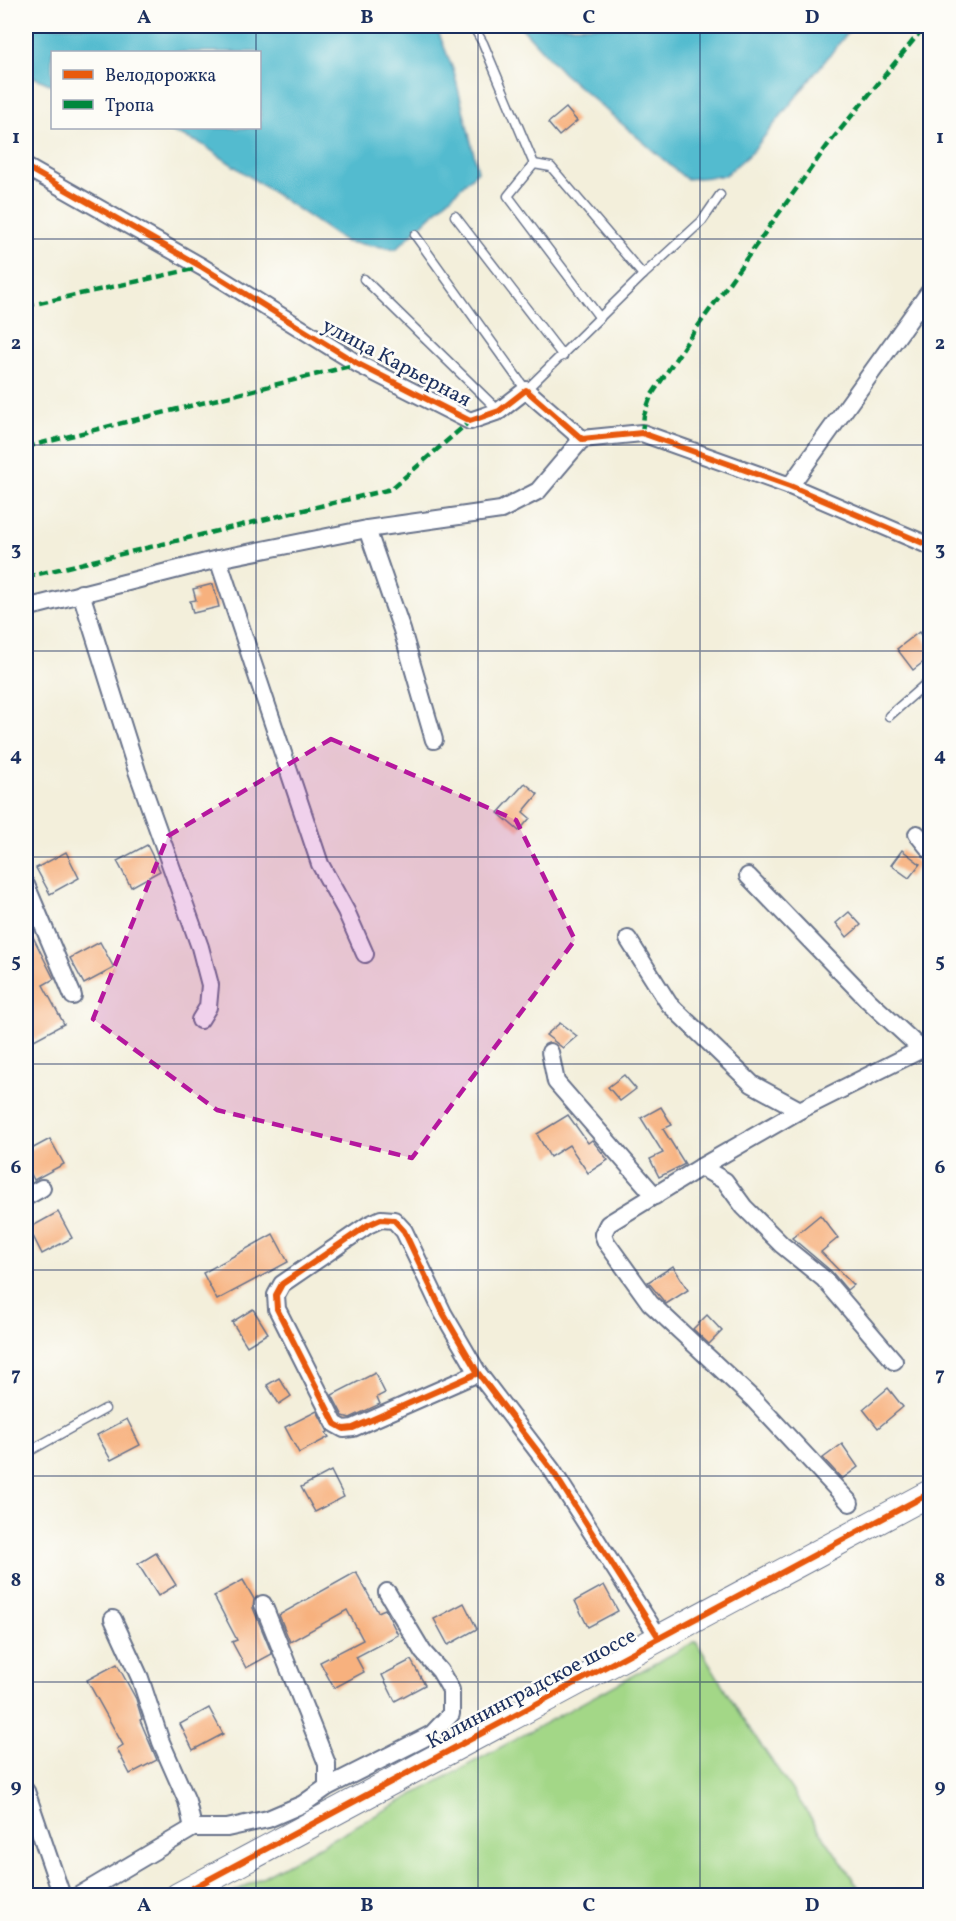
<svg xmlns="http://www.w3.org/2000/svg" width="956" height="1921" font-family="Vollkorn,serif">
<rect width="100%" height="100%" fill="#fdfcf7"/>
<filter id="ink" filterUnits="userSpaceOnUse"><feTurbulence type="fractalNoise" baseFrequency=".0167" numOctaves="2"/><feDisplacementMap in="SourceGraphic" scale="12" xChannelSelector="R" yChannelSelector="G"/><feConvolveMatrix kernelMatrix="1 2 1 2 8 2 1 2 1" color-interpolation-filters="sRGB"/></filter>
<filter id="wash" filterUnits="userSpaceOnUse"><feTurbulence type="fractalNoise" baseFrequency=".008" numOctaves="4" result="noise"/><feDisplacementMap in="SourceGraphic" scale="24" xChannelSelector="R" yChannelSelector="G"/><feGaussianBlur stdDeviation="1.35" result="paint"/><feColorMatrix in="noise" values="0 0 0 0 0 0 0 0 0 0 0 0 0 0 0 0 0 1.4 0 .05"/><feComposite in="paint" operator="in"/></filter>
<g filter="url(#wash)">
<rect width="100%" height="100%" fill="#f3efdb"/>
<path fill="#a3d787" stroke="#5f8372" stroke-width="1.5" d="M696,1641L741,1716L864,1895H229Z"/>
<g fill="#52bbcf" stroke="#367596" stroke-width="1.5">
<path d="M26,26H436L454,72L478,171L396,249L346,242L200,143L161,128H260V52H52V85L26,74Z"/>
<path d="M520,26H853L752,152L724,176L686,179L563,73Z"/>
</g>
<g id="blocks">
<g fill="#f7b17e">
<path d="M566,108L577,121L559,136L548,123Z"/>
<path d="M213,584L219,607L193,613L190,601L196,600L193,589Z"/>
<path d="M919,632L930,648V657L913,670L897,649Z"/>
<path d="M525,783L538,794L523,812L530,818L519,831L498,813Z"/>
<path d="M147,845L160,871L131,887L117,861Z"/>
<path d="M902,850L920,864L909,878L891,865Z"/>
<path d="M66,852L79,878L50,894L36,868Z"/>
<path d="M849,912L861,925L847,937L836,923Z"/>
<path d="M26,923L54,979L43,985L64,1024L34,1040L26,1024V1011L33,1008L26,994Z"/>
<path d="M100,942L114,968L84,984L70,958Z"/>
<path d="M560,1023L577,1036L563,1048L546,1035Z"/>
<path d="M624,1075L636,1089L620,1101L608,1087Z"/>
<path d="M661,1107L672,1125L663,1129L685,1164L659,1177L650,1159L663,1153L641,1118Z"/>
<path d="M568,1115L588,1143L592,1140L608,1160L588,1173L569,1145L550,1157L537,1134Z"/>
<path d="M50,1139L64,1164L34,1180L26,1164V1152Z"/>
<path d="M58,1212L72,1238L42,1254L29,1228Z"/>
<path d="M820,1215L838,1238L821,1252L853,1285L847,1290L831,1271L792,1238Z"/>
<path d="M273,1234L288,1262L217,1300L203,1273Z"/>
<path d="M673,1266L688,1290L666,1304L648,1282Z"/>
<path d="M253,1309L268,1333L247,1346L232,1322Z"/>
<path d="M707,1315L722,1331L709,1344L693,1329Z"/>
<path d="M375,1373L385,1393L377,1397L380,1404L350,1418L343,1416L332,1395Z"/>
<path d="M279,1378L291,1396L279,1404L267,1385Z"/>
<path d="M888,1388L903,1407L878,1428L863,1409Z"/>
<path d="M317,1411L328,1432L326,1433L329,1437L299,1453L285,1427Z"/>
<path d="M127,1419L140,1445L111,1460L97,1435Z"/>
<path d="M842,1444L858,1467L842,1479L823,1458Z"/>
<path d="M331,1471L344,1497L315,1512L301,1487Z"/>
<path d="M156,1553L176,1585L158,1596L138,1564Z"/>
<path d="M356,1572L378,1612L385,1609L398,1635L356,1657L364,1672L334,1688L320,1662L363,1640L347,1610L290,1642L279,1615Z"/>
<path d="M243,1580L254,1599L253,1608L272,1654L246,1668L232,1642L237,1640L214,1596Z"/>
<path d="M604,1585L618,1611L588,1627L575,1601Z"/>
<path d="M464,1603L477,1629L448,1645L434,1619Z"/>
<path d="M411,1660L425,1685L395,1701L382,1675Z"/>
<path d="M117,1664L136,1699L142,1719L140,1720L157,1760L130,1774L117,1749L123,1745L87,1680Z"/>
<path d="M209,1708L223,1734L193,1750L180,1724Z"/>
</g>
</g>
</g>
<g filter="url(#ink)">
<use href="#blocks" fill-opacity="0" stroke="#67728a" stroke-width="1.5"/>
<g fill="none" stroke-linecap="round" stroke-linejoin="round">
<defs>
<g id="service">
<path d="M473,26L483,43L534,164L508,196L600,318"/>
<path d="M534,164L551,167L643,275"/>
<path d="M455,216L563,356"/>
<path d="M415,235L526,390L643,275L702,221L720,195"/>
<path d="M364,279L499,411"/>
<path d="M889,716L930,680"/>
<path d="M26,1453L105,1409"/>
</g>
<g id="minor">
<path d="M26,167L202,267L358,364L470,421L499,411L526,390L582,439L642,433L790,486L930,546"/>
<path d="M790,486L930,291"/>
<path d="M367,529L402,630L434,740"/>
<path d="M218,559L320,864L346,911L365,954"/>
<path d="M81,593L137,771L200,947L210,985L208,1007L200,1020"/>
<path d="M26,608L218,559L367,529L501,510L538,491L582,439"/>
<path d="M917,834L930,850"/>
<path d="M748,876L868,1000L921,1049"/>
<path d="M26,885L73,996"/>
<path d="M628,939L669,1004L752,1084L800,1110"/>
<path d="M550,1052L556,1082L655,1196"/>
<path d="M701,1167L725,1181L744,1207L782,1245L824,1279L894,1361"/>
<path d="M26,1197L42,1188"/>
<path d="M478,1373L443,1313L404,1231L394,1220L381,1219L368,1225L282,1284L276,1295L277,1309L335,1424L344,1429L353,1428L478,1373L552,1470L659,1638"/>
<path d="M850,1503L754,1400L650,1303L606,1242L603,1234L608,1224L701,1167L800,1110L930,1045"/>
<path d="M263,1604L327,1764V1787"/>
<path d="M113,1619L140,1678L161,1742L187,1801L193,1828"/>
<path d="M26,1791L62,1896"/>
<path d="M78,1896L193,1828H227L268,1819L303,1804L327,1787L432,1734L451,1714V1690L440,1671L423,1652L387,1592"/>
</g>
<path id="primary" d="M178,1896L930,1493"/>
</defs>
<use href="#service" stroke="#67728a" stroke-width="11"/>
<use href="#minor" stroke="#67728a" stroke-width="20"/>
<use href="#primary" stroke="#67728a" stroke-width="28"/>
<use href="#service" stroke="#fff" stroke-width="8"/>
<use href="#minor" stroke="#fff" stroke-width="16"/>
<use href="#primary" stroke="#fff" stroke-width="26"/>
<g stroke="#00873e" stroke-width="4.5" stroke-dasharray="9 4.5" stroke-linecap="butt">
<path d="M26,306L202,267"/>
<path d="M642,433L644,415L651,396L691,336L827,146L925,26"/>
<path d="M26,447L358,364"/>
<path d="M26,577L391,489L470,421"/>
</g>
<defs>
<g id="cycleway">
<path d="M26,167L202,267L358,364L470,421L499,411L526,390L582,439L642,433L790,486L930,546"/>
<path d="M478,1373L443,1313L404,1231L394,1220L381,1219L368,1225L282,1284L276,1295L277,1309L335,1424L344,1429L353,1428L478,1373L552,1470L659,1638"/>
<path d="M178,1896L930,1493"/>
</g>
</defs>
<use href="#cycleway" stroke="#fdfcf7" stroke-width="10"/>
<use href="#cycleway" stroke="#e8590c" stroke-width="6"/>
</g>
</g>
<path fill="#b5179e" fill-opacity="0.2" stroke="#b5179e" stroke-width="4.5" stroke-dasharray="12 8" stroke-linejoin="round" d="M331,739L516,820L575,940L412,1158L217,1110L93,1019L168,836Z"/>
<path fill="none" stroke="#1b2f5e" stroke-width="1.5" stroke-opacity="0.55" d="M256,26V52M478,26V1896M700,26V1896M256,128V1896M26,239H930M26,445H930M26,651H930M26,857H930M26,1064H930M26,1270H930M26,1476H930M26,1682H930"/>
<g text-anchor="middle" stroke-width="5" stroke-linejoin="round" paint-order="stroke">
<g font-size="21" fill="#1b2f5e" stroke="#fdfcf7">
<text transform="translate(397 362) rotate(28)" y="7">улица Карьерная</text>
<text transform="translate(531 1688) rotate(-28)" y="7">Калининградское шоссе</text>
</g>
</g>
<rect width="956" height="1921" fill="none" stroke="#fdfcf7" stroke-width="66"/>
<rect x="51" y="51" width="210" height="78" fill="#fdfcf7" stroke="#a3aaba" stroke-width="1.5"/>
<rect x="63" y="70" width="30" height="9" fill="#e8590c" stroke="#a3aaba" stroke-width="1.5"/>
<text x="105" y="81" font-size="18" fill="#1b2f5e">Велодорожка</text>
<rect x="63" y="100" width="30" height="9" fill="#00873e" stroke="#a3aaba" stroke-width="1.5"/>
<text x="105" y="111" font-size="18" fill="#1b2f5e">Тропа</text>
<rect x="33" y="33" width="890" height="1855" fill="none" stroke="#1b2f5e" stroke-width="2"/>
<g font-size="20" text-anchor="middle" font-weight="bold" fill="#1b2f5e">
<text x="144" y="23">A</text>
<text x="367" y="23">B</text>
<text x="589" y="23">C</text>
<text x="812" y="23">D</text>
<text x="16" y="143">1</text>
<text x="940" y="143">1</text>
<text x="16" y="349">2</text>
<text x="940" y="349">2</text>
<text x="16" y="555">3</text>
<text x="940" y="555">3</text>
<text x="16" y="761">4</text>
<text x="940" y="761">4</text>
<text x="16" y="967">5</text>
<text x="940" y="967">5</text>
<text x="16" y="1173">6</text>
<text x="940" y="1173">6</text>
<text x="16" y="1380">7</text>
<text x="940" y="1380">7</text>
<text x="16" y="1586">8</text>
<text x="940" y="1586">8</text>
<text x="16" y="1792">9</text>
<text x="940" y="1792">9</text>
<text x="144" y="1911">A</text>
<text x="367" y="1911">B</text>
<text x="589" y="1911">C</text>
<text x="812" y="1911">D</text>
</g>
</svg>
